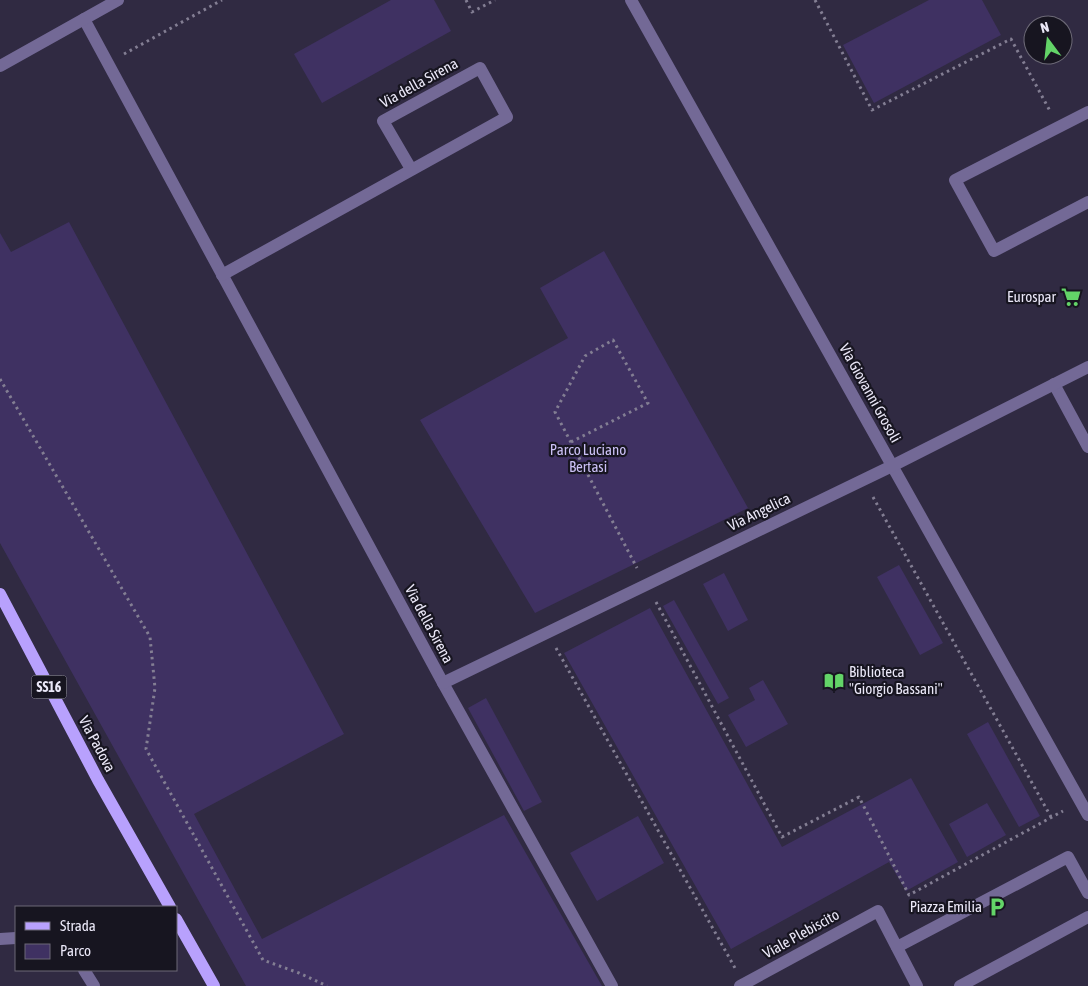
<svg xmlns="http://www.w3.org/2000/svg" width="1088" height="986" font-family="'Asap Condensed',sans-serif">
<rect width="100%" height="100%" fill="#302a42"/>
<g fill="#3f3162">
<path d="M391,0H434L451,31L322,103L294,54Z"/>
<path d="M929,0H982L1001,35L874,103L843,45Z"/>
<path d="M69,222L344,734L194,814L262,939L504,815L602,986H246L0,543V233L11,252Z"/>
<path d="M604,251L748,508L535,613L420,420L568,338L540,288Z"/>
<path d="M899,565L943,643L920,655L877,577Z"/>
<path d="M724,573L748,620L728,631L703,584Z"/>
<path d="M674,600L729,698L718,704L663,606Z"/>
<path d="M650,608L782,847L911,778L958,862L906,891L889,862L731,949L564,653Z"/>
<path d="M763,680L788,724L746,747L728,715L755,700L749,688Z"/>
<path d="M486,698L542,802L524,811L468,708Z"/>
<path d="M988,722L1040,816L1019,827L967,734Z"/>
<path d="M987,803L1006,835L967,857L949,824Z"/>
<path d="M638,816L664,863L597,901L570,853Z"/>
</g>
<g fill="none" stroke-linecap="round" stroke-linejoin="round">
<g stroke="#837e93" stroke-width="3" stroke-dasharray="2.5 4" stroke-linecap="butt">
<path d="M466,0L472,12L495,0"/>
<path d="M815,0L872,110L1011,39L1050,111"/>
<path d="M124,54L222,0"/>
<path d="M0,379L150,637L155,688L146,749L263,960L299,973L327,986"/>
<path d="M571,442L648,403L613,340L585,356L555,412L637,568"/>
<path d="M873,497L1051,817"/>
<path d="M656,602L782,837L859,797L909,895L1063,811"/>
<path d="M556,648L735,968"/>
</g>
<g stroke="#736996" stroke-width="12">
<path d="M631,0L1088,815"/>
<path d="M84,19L443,683L612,986"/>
<path d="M0,66L118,0"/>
<path d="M1088,112L955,180L994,251L1088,202"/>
<path d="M222,275L507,117L480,68L383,121L411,169"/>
<path d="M1054,384L1088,447"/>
<path d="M443,683L892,466L1088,367"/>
<path d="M0,939L16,938"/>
<path d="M897,947L1068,857L1088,893"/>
<path d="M84,970L94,986"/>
<path d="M740,986L878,911L917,986"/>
<path d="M960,986L1088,917"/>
</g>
<g stroke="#b8a1fd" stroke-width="12">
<path d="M0,594L98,780L170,907"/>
<path d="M176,919L214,986"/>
</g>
</g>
<defs>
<symbol id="supermarket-bare" viewBox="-9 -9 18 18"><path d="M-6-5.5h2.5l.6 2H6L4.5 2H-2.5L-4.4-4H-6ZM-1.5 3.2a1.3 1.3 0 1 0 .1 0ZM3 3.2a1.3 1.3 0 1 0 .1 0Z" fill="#63d468" stroke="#171520" stroke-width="2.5" paint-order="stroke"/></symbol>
<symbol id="library-bare" viewBox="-9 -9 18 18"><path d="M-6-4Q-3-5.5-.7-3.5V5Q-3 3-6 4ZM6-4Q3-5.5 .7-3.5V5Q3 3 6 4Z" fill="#63d468" stroke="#171520" stroke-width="2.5" paint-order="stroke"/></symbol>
<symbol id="parking-bare" viewBox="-9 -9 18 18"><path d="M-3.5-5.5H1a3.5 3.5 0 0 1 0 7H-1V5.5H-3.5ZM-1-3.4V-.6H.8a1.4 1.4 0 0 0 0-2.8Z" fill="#63d468" stroke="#171520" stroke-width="2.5" paint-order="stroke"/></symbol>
</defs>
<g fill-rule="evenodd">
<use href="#supermarket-bare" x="1057" y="283" width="28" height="28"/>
<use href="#library-bare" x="820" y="667" width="28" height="28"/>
<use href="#parking-bare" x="983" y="893" width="28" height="28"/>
</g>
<g text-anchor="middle" stroke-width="4.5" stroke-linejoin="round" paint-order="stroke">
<rect fill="#171520" stroke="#aba9b7" stroke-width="1" x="31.5" y="675.5" width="35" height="23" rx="4"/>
<g font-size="14" font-weight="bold" fill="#ebe8f8">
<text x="49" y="692">SS16</text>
</g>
<g font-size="15" fill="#ebe8f8" stroke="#171520">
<text transform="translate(419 83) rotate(-29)" y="5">Via della Sirena</text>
<text transform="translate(870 393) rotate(61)" y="5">Via Giovanni Grosoli</text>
<text transform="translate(759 512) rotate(-26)" y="5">Via Angelica</text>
<text transform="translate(429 624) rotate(62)" y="5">Via della Sirena</text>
<text transform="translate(97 744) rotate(62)" y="5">Via Padova</text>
<text transform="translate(801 934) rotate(-29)" y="5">Viale Plebiscito</text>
</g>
<g font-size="15" fill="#ebe8f8" stroke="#171520" text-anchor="end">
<text x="1056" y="302">Eurospar</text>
<text x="849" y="677" text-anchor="start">Biblioteca<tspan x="849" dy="17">"Giorgio Bassani"</tspan></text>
<text x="982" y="912">Piazza Emilia</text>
</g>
<g font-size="15" fill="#cbc0f5" stroke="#171520">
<text x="588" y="455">Parco Luciano<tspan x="588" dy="17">Bertasi</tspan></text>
</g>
</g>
<rect x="15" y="906" width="162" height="65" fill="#171520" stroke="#6c6976"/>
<rect x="25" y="922" width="25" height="8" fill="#b8a1fd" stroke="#6c6976"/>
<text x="60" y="931" font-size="15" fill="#ebe8f8">Strada</text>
<rect x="25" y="944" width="25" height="15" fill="#3f3162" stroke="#6c6976"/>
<text x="60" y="956" font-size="15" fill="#ebe8f8">Parco</text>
<g transform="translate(1048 40) rotate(345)"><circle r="24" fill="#171520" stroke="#6c6976"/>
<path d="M0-4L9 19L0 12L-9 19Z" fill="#63d468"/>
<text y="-8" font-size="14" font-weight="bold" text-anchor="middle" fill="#ebe8f8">N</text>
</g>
</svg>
